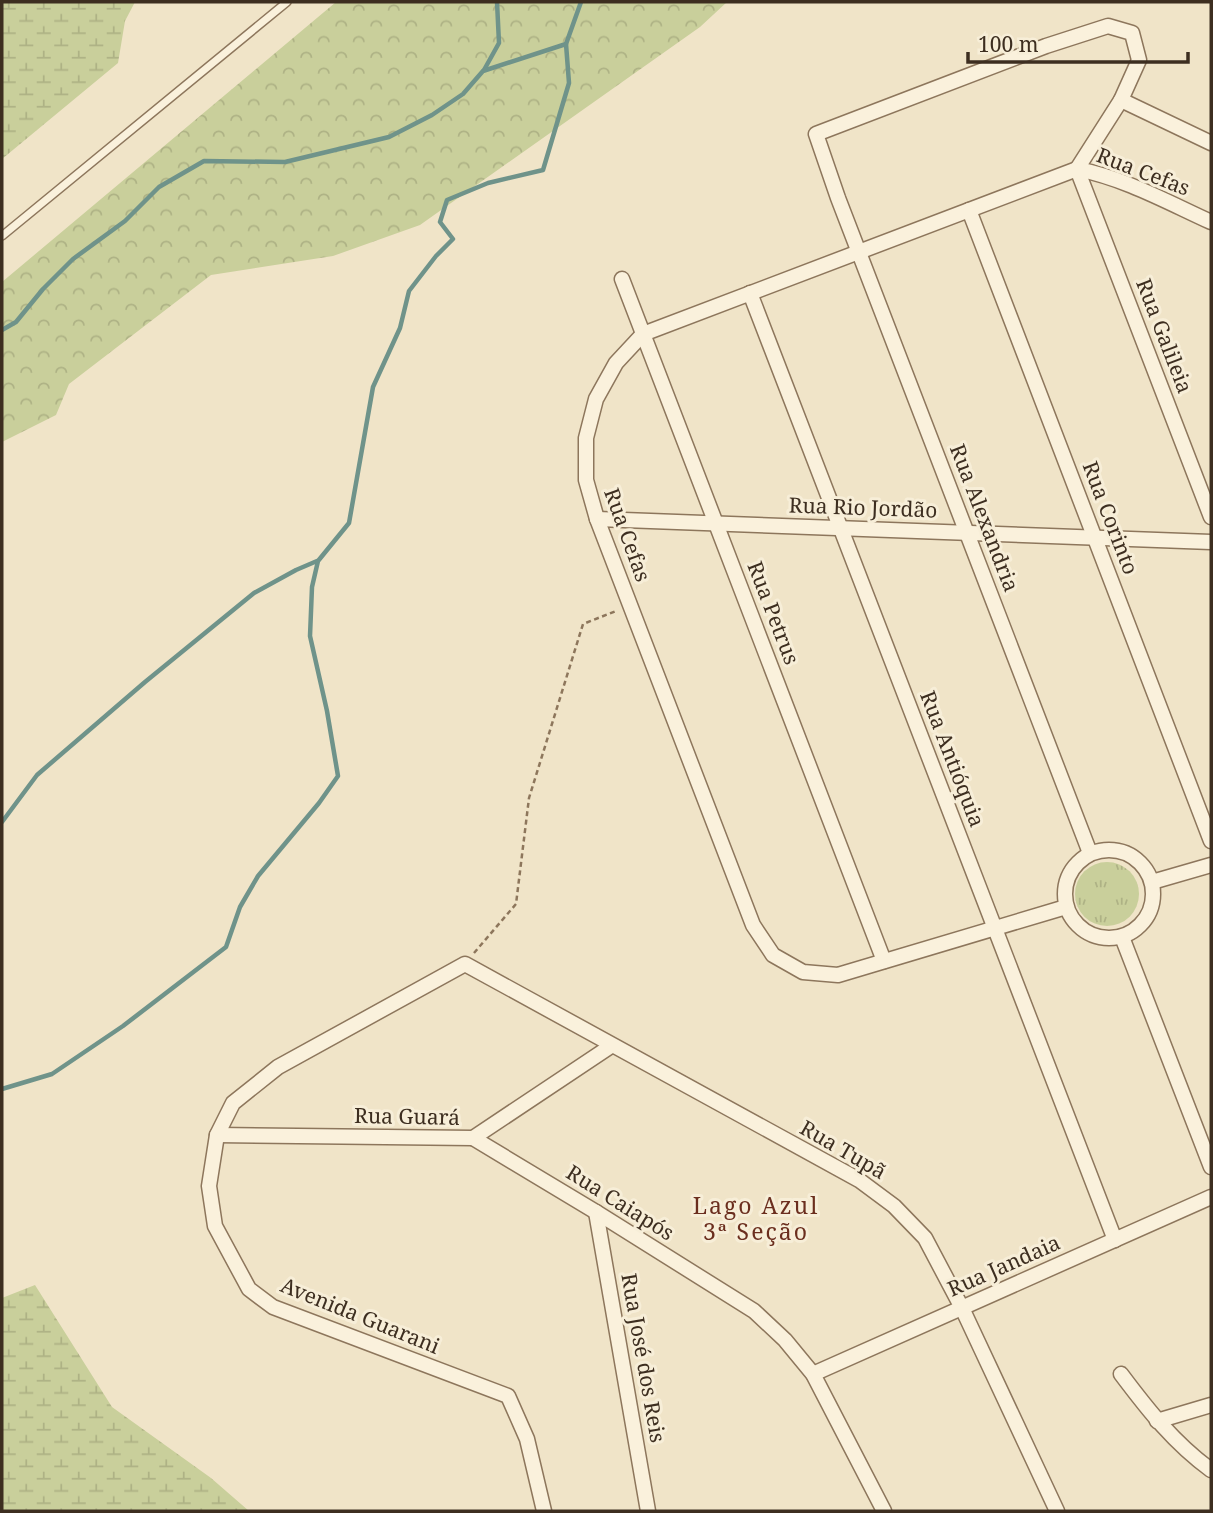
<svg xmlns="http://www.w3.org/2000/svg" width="1213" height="1513" font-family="'Noto Serif',serif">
<defs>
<pattern id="forest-crowns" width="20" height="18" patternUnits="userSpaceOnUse" patternTransform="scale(1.75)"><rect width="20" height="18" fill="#c9cf9b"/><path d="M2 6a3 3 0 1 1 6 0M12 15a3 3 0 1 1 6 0" fill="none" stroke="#aeb285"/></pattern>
<pattern id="wetland-marsh" width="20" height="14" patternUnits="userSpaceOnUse" patternTransform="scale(1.75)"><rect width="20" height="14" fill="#c9cf9b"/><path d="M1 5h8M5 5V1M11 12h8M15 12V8" fill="none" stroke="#aeb285"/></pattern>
<pattern id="park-tufts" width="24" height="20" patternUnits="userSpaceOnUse" patternTransform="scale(1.75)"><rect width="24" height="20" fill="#c9cf9b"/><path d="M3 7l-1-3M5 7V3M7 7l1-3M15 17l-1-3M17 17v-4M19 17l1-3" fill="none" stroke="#aeb285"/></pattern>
</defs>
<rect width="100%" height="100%" fill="#f0e4c8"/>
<path fill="url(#forest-crowns)" d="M336,2H727L700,27L420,225L333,256L211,275L69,384L56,415L2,442V282Z"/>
<g fill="url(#wetland-marsh)">
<path d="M2,2H135L125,21L118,63L2,159Z"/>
<path d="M35,1285L112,1407L211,1478L249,1511H2V1298Z"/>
</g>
<circle fill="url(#park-tufts)" cx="1107" cy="894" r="32"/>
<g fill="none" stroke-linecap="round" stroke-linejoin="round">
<g stroke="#6f938a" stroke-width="4.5">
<path d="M484,70L499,43L497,2"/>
<path d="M2,330L16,322L43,289L73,259L125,221L159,187L204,161L285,162L389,137L432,115L463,94L483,71L566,44L581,2"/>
<path d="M2,822L37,775L145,682L254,593L296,570L317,561"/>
<path d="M2,1089L52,1074L123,1026L226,947L240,907L258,876L319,803L338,776L327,711L310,636L312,587L318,561L349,523L373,387L400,328L409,291L436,256L453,239L440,222L447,200L488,183L543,170L569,83L566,44"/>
</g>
<defs>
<path id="lane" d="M2,236L287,2"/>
<g id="street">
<path d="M1077,169L1211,517"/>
<path d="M1077,169L1121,100"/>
<path d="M969,210L1211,841"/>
<path d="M622,279L884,961"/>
<path d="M750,293L1115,1240"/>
<path d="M597,519L1211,542"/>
<circle cx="1109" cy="894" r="44"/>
<path d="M1090,853L838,198L816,134L1046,46L1108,26L1132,33L1139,60L1121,100L1211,143"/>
<path d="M1152,882L1211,865"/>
<path d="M1066,907L838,975L803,972L773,955L753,925L597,519L586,480V438L596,399L616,363L643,334L1077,169C1124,178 1167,202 1211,222"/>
<path d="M1122,937L1211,1167"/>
<path d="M217,1135L473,1138L611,1046"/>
<path d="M473,1138L596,1212L754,1311L785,1340L813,1374L884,1511"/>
<path d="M596,1212L648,1511"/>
<path d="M813,1374L1211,1197"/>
<path d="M1121,1374C1148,1410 1174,1443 1211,1470"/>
<path d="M1157,1421L1211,1405"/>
<path d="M544,1511L527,1439L508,1396L273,1307L249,1289L215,1226L209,1186L217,1135L233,1103L278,1067L465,964L859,1180L894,1206L925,1238L962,1308L1057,1511"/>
</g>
</defs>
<use href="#lane" stroke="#8d765c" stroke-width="10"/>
<use href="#street" stroke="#8d765c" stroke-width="17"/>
<path stroke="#8d765c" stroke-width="2.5" stroke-dasharray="5 3.5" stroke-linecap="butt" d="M474,953L516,904L529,798L583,624L616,611"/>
<use href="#lane" stroke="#faf1dc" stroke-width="7"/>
<use href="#street" stroke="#faf1dc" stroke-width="14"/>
</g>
<g text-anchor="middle" stroke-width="6" stroke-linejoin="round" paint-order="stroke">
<g font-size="21" fill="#3d2e20" stroke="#f7eed8">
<text transform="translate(1143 172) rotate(21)" y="7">Rua Cefas</text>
<text transform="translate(1164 336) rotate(69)" y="7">Rua Galileia</text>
<text transform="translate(863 508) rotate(2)" y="7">Rua Rio Jordão</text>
<text transform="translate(984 518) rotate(69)" y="7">Rua Alexandria</text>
<text transform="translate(1110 518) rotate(69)" y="7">Rua Corinto</text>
<text transform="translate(627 535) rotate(70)" y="7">Rua Cefas</text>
<text transform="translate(773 613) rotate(69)" y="7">Rua Petrus</text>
<text transform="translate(952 759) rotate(69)" y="7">Rua Antióquia</text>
<text transform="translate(407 1117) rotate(1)" y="7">Rua Guará</text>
<text transform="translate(843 1150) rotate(30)" y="7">Rua Tupã</text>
<text transform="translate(620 1203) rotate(32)" y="7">Rua Caiapós</text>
<text transform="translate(1004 1266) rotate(-24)" y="7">Rua Jandaia</text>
<text transform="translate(360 1316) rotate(22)" y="7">Avenida Guarani</text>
<text transform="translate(643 1358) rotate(80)" y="7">Rua José dos Reis</text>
</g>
<g font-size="23" letter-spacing="2" fill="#6b2e1e" stroke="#f7eed8">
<text x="756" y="1214">Lago Azul<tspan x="756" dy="26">3ª Seção</tspan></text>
</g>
</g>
<rect width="1213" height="1513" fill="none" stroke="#3d2e20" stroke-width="7"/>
<path d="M968 52v10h220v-10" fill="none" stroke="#3d2e20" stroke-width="3.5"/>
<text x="978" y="52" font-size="21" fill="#3d2e20" stroke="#f7eed8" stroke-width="5" paint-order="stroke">100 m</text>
</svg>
